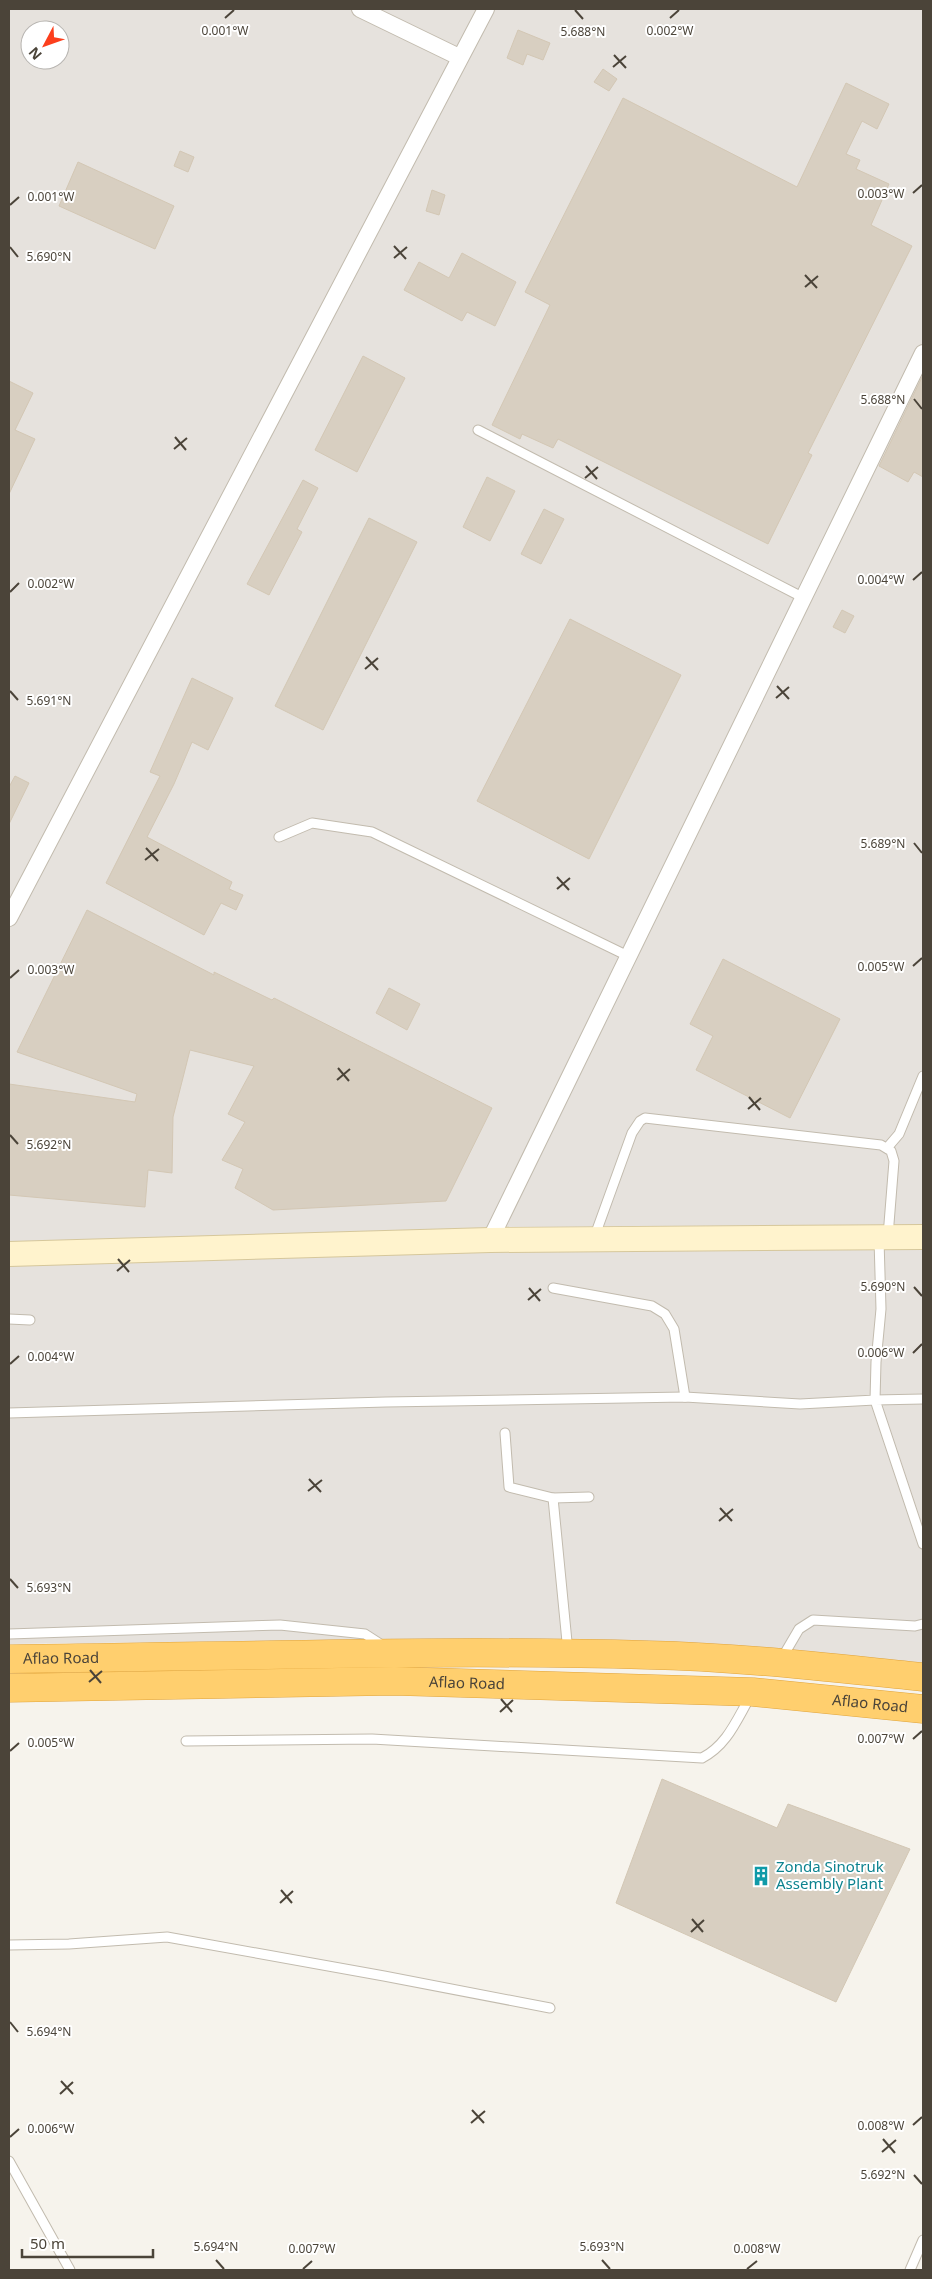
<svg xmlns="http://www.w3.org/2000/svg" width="932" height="2279" font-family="'Noto Sans',sans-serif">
<rect width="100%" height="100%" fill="#f6f3ec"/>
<path fill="#e6e2dd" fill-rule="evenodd" d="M9,9H923V1663L624,1643L416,1639L9,1644ZM30,30H60V60H30Z"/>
<g fill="#d8cfc1" stroke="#d3c7b4">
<path d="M518,30L550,43L543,60L527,54L523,65L507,58Z"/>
<path d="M603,69L617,79L609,91L594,82Z"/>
<path d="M846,83L889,104L877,129L862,121L846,154L860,160L856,169L889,184L871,225L912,246L808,453L812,455L768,544L558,439L553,448L522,434L520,439L492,425L550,305L525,292L623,98L797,187Z"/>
<path d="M180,151L194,157L188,172L174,166Z"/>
<path d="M78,162L174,206L155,249L59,206Z"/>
<path d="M432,190L445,195L439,215L426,211Z"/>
<path d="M462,253L516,282L495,326L467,312L462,321L404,290L419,262L449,278Z"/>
<path d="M363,356L405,378L357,472L315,450Z"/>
<path d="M923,375V477L914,472L908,482L879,466Z"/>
<path d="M9,381L33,393L15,430L35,439L9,494Z"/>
<path d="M487,477L515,491L490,541L463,527Z"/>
<path d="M303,480L318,488L297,529L302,532L269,595L247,584Z"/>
<path d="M544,509L564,519L541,564L521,554Z"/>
<path d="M369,518L417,542L323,730L275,706Z"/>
<path d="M842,610L854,616L845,633L833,627Z"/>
<path d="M570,619L681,675L589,859L477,801Z"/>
<path d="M192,678L233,698L208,750L192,742L174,784L147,837L232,882L229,889L243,895L236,910L221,903L204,935L106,883L160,776L150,772Z"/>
<path d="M15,776L29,783L9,824V787Z"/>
<path d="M87,910L214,975V972L272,1000L274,998L492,1108L446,1201L273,1210L235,1188L243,1169L222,1160L245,1122L228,1114L254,1066L190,1050L173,1117L172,1173L148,1170L145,1207L9,1195V1084L135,1102L137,1094L17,1052Z"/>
<path d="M723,959L840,1019L790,1118L696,1070L713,1036L690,1024Z"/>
<path d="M389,988L420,1004L407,1030L376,1013Z"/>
<path d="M662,1779L777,1828L788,1804L910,1849L836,2002L616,1903Z"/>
</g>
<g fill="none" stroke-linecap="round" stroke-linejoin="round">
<defs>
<g id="lane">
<path d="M478,430L804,598"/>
<path d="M279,837L312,823L372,832L628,956"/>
<path d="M887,1148L899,1134L923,1076"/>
<path d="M594,1238L632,1133L640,1121L645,1118L881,1145L891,1151L894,1161L888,1236"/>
<path d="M553,1288L652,1306L665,1314L674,1329L685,1397"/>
<path d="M9,1319L30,1320"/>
<path d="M923,1399L875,1400L923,1544"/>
<path d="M9,1413L386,1402L685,1397L800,1404L875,1400L876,1362L881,1309L879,1239"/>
<path d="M505,1433L509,1487L553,1498L568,1652"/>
<path d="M553,1498L589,1497"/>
<path d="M9,1634L280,1625L365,1634L382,1645"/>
<path d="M782,1658L799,1629L813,1620L915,1626L923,1624"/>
<path d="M186,1741L372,1739L702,1758C727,1745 736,1721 750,1697"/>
<path d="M9,1945L69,1944L167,1937L384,1976L550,2008"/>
<path d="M9,2161L70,2270"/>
<path d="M910,2270L923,2240"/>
</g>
<g id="street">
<path d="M360,9L459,57"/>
<path d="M9,918L486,9"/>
<path d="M490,1240L923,353"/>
</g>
<path id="secondary" d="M9,1254L490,1240L923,1237"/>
<g id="highway">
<path id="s1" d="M9,1659C222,1657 435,1649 648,1655C740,1657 832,1668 923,1677"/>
<path id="s2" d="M9,1688L394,1681L753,1692L923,1709"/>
</g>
</defs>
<use href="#lane" stroke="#c2bbae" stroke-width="11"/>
<use href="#street" stroke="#c2bbae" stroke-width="18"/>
<use href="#secondary" stroke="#d6c79b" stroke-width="26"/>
<use href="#highway" stroke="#e0a43c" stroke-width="29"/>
<use href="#lane" stroke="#fff" stroke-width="9"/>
<use href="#street" stroke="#fff" stroke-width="16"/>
<use href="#secondary" stroke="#fff3cd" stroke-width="24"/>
<use href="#highway" stroke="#ffcf6e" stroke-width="28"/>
</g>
<path fill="none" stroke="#4b4439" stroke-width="2" d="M575,10L583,19M225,18L234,10M670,18L679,10M614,55L626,68M613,67L626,56M913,193L922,185M10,205L19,197M394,246L406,259M10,247L18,257M394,258L407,247M805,275L817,288M805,287L818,276M914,399L922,409M175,437L186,450M174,449L187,438M586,466L597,479M585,478L598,467M913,580L922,572M10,592L19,583M366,657L378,670M365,669L378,658M777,686L789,699M10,691L18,700M776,698L789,687M914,843L922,853M146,848L158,861M145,860L159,849M557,877L569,890M557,889L570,878M913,966L922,958M10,978L19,970M338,1068L349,1081M337,1080L350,1069M749,1097L760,1110M748,1109L761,1098M10,1135L18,1144M118,1259L129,1272M117,1271L130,1260M914,1287L922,1296M529,1288L540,1301M528,1300L541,1289M913,1353L922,1344M10,1364L19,1356M309,1479L321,1492M308,1491L322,1480M720,1508L732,1521M719,1521L733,1509M10,1579L18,1588M90,1670L101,1683M89,1682L102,1671M501,1699L512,1712M500,1712L513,1700M913,1739L922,1731M10,1751L19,1743M281,1890L292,1903M280,1903L293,1891M692,1919L703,1932M691,1932L704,1920M10,2022L18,2032M61,2081L73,2094M60,2094L73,2082M472,2110L484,2123M471,2123L485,2111M913,2125L922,2117M10,2137L19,2129M883,2139L895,2153M882,2152L896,2140M914,2175L922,2184M216,2260L224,2269M602,2260L610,2269M303,2269L312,2261M747,2269L757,2261"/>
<defs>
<symbol id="building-bare" viewBox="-9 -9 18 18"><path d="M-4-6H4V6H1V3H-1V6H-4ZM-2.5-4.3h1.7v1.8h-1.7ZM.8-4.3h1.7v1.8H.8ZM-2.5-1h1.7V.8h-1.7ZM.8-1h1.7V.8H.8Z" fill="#0f9aa8" stroke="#fff" stroke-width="2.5" paint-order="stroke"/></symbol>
</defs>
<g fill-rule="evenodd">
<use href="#building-bare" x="747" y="1862" width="28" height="28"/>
</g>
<g text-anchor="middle" stroke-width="4" stroke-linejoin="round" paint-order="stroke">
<g font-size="15" fill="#4b4439" stroke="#fff">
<text dy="5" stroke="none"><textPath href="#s1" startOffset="52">Aflao Road</textPath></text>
<text dy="5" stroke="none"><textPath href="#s2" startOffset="458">Aflao Road</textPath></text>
<text dy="5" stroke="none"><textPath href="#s2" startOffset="862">Aflao Road</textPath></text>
</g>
<g font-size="15" fill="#0d838f" stroke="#fff" text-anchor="start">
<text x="776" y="1872">Zonda Sinotruk<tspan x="776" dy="17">Assembly Plant</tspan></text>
</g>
</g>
<g font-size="12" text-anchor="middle" fill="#4b4439" stroke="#fff" stroke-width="4" stroke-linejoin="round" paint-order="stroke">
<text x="225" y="35">0.001°W</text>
<text x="670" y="35">0.002°W</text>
<text x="583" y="36">5.688°N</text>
<text x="881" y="198">0.003°W</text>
<text x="51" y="201">0.001°W</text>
<text x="49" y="261">5.690°N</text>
<text x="883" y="404">5.688°N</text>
<text x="881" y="584">0.004°W</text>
<text x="51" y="588">0.002°W</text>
<text x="49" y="705">5.691°N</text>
<text x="883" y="848">5.689°N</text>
<text x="881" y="971">0.005°W</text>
<text x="51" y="974">0.003°W</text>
<text x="49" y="1149">5.692°N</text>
<text x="883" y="1291">5.690°N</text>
<text x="881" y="1357">0.006°W</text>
<text x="51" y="1361">0.004°W</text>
<text x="49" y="1592">5.693°N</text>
<text x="881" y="1743">0.007°W</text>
<text x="51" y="1747">0.005°W</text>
<text x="49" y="2036">5.694°N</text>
<text x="881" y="2130">0.008°W</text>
<text x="51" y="2133">0.006°W</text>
<text x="883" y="2179">5.692°N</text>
<text x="216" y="2251">5.694°N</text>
<text x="602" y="2251">5.693°N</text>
<text x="312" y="2253">0.007°W</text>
<text x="757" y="2253">0.008°W</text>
</g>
<rect width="932" height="2279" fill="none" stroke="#4b4439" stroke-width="20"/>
<g transform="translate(45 45) rotate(229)"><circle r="24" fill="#ffffff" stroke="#b7b4b0"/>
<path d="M0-4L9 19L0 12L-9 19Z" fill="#fc3f1d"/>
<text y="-8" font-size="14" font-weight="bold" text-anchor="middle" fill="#4b4439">N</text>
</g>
<path d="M22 2249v8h131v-8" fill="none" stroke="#4b4439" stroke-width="2.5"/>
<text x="30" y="2249" font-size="15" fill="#4b4439" stroke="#ffffff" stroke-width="4" paint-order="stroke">50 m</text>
</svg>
